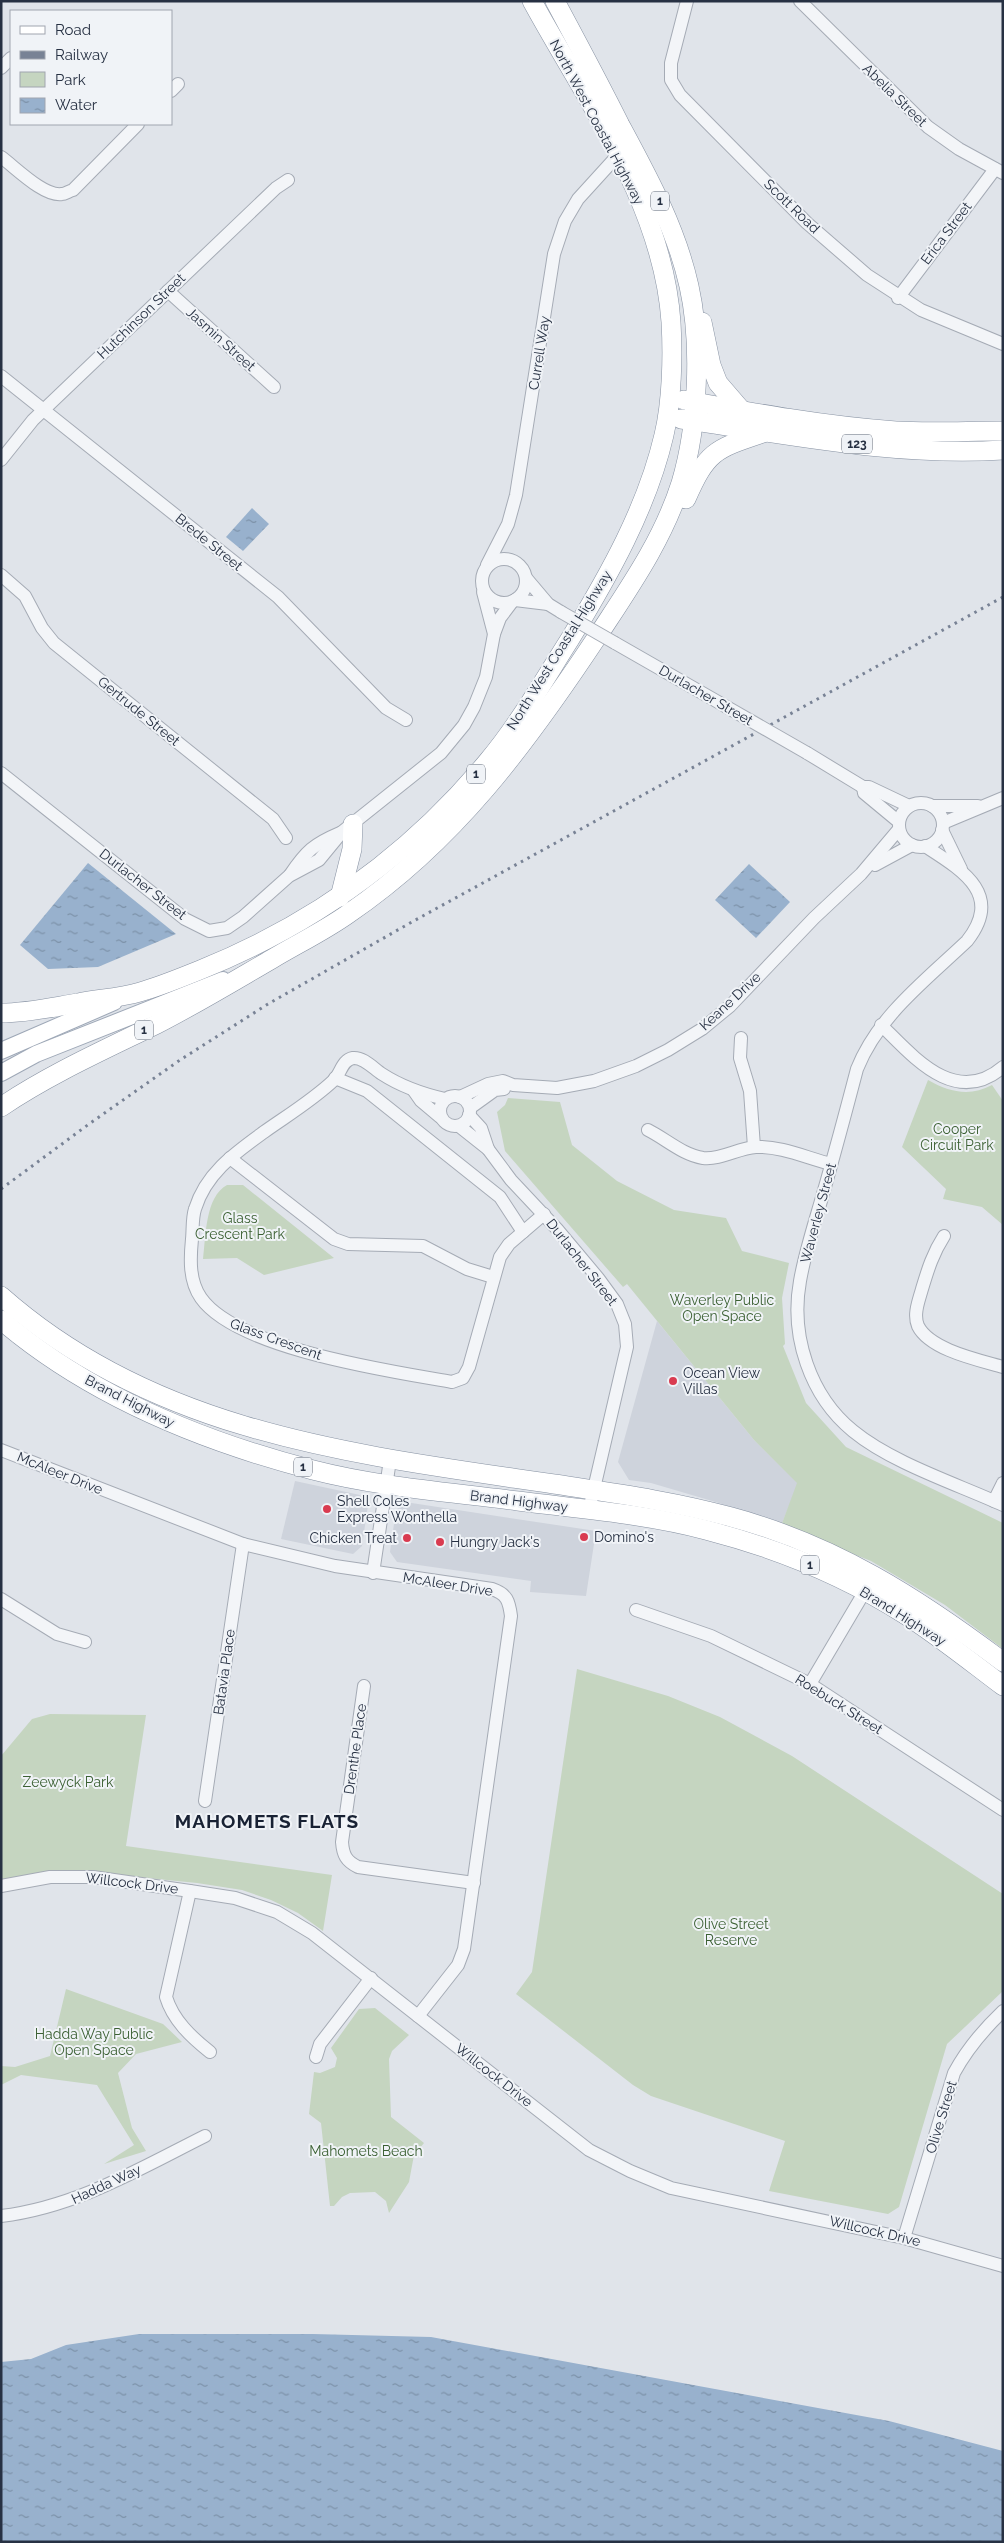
<svg xmlns="http://www.w3.org/2000/svg" width="1004" height="2543" font-family="Raleway,sans-serif">
<defs>
<pattern id="water-ripples" width="26" height="14" patternUnits="userSpaceOnUse" patternTransform="scale(1.25)"><rect width="26" height="14" fill="#98b1cd"/><path d="M2 4q2-2 4 0t4 0M15 11q2-2 4 0t4 0" fill="none" stroke="#7c91a8"/></pattern>
</defs>
<rect width="100%" height="100%" fill="#e0e4ea"/>
<g fill="#ced3dc">
<path d="M657,1321L754,1440L798,1483L781,1526L719,1503L651,1483L629,1480L618,1462Z"/>
<path d="M295,1481L360,1495L368,1505L362,1546L353,1554L281,1539Z"/>
<path d="M405,1502L596,1531L586,1596L530,1592L531,1581L397,1562L390,1552L396,1510Z"/>
</g>
<g fill="#c5d5c0">
<path d="M928,1080C949,1092 970,1097 992,1085L1003,1101V1225L982,1207L943,1199L946,1189L902,1147Z"/>
<path d="M508,1098L560,1102L572,1145L617,1181L674,1210L726,1218L742,1251L789,1263L782,1298L785,1344L783,1346L806,1403L846,1447L1003,1523V1649L945,1605L871,1561L781,1526L797,1483L754,1440L627,1284L623,1287L505,1151L497,1112L505,1105Z"/>
<path d="M227,1185H243L334,1258L264,1275L237,1258L203,1259C206,1236 205,1197 227,1185Z"/>
<path d="M577,1669L668,1696L720,1717L792,1756L1003,1894V1991L947,2044L899,2207L888,2214L769,2191L785,2141L651,2096L633,2085L516,1994L532,1972Z"/>
<path d="M50,1714L146,1715L126,1846L332,1875L323,1931L298,1913L271,1900L242,1890L197,1883L77,1871L11,1878L1,1881V1756L32,1719Z"/>
<path d="M66,1989L163,2024L182,2042L136,2054L118,2073L132,2128L146,2151L104,2164L134,2145L97,2085L21,2075L1,2085V2066L15,2067L50,2056Z"/>
<path d="M375,2008L409,2035L392,2051L389,2059L391,2117L424,2143L414,2155L409,2182L389,2213L386,2201L375,2192L350,2193L342,2197L334,2206H330L321,2123L309,2114L314,2072L320,2073L335,2067L337,2058L331,2048L359,2009Z"/>
</g>
<g fill="url(#water-ripples)">
<path d="M252,508L269,524L243,551L226,537Z"/>
<path d="M88,863L176,934L98,967L48,969L20,945Z"/>
<path d="M749,864L790,902L756,938L715,900Z"/>
<path d="M139,2334H313L431,2337L889,2421L1003,2451V2542H1V2362L31,2359L66,2345Z"/>
</g>
<g fill="none" stroke-linecap="round" stroke-linejoin="round">
<defs>
<g id="minor">
<path d="M687,1L671,63V80L680,95L807,223L867,275L921,310L1003,344"/>
<path d="M800,1L928,127L959,149L1003,173"/>
<path d="M1,68L11,58"/>
<path d="M171,91L178,84"/>
<path d="M1,157C15,167 44,197 62,194C65,194 69,191 73,190L138,124"/>
<path d="M168,291L274,387"/>
<path d="M898,298L995,169"/>
<path d="M1,376L278,597L386,708L406,720"/>
<path d="M1,460L33,420L276,188L288,180"/>
<circle cx="504" cy="581" r="22"/>
<path d="M487,565L508,524L516,495L554,254L565,221L578,199L618,155"/>
<path d="M1,575L25,596L42,628L54,643L273,819L286,838"/>
<path d="M526,578L548,604L561,612"/>
<path d="M483,592L494,634"/>
<path d="M515,600L548,604"/>
<path d="M615,643L725,706"/>
<path d="M807,753L863,787H869L909,806"/>
<path d="M1,773L185,919L209,931L227,928L243,917L289,876L319,860L342,832L441,753L464,725L474,707L486,677L494,634L500,618L512,602"/>
<path d="M863,787L864,793L899,822"/>
<circle cx="921" cy="825" r="22"/>
<path d="M932,806H978"/>
<path d="M943,823L1003,798"/>
<path d="M942,830L961,869"/>
<path d="M925,846C962,870 1004,894 967,941C926,980 878,1016 857,1069C846,1111 835,1152 823,1194C815,1222 805,1252 800,1281C790,1336 810,1396 853,1431C892,1463 957,1484 1003,1505"/>
<path d="M875,865L912,845"/>
<path d="M290,875C306,851 314,844 340,833"/>
<path d="M881,1025C913,1056 955,1108 1003,1067"/>
<path d="M741,1038L740,1058L750,1091L754,1147"/>
<path d="M335,1078L367,1091L500,1197L523,1232"/>
<path d="M414,1091L421,1101L440,1117"/>
<circle cx="455" cy="1111" r="15"/>
<path d="M460,1097L488,1084L503,1081L513,1085L557,1088L594,1081L636,1066L668,1050L702,1029L730,1006L814,918L861,874L899,829"/>
<path d="M445,1099C423,1094 402,1087 382,1074C374,1069 364,1057 353,1058C342,1060 341,1073 334,1080C313,1100 288,1115 264,1132C235,1153 206,1173 195,1209C192,1218 193,1230 192,1239C190,1259 189,1281 201,1298C237,1349 390,1371 452,1382L463,1378L469,1367L500,1257L509,1244L544,1214"/>
<path d="M470,1108L495,1090L504,1089"/>
<path d="M469,1115L481,1128L488,1149"/>
<path d="M459,1126L488,1149L511,1180L557,1229L598,1278L617,1304L625,1324L627,1347L589,1510"/>
<path d="M648,1130C666,1139 683,1155 703,1158C721,1160 738,1148 756,1147C781,1146 807,1158 831,1164"/>
<path d="M230,1158L334,1239L348,1244L423,1246L467,1269L493,1277"/>
<path d="M944,1236C933,1253 928,1269 922,1289C919,1300 913,1314 918,1326C930,1350 979,1360 1003,1367"/>
<path d="M1,1450L243,1544L335,1566L492,1589C507,1594 509,1601 511,1616L464,1949L458,1965L418,2016"/>
<path d="M994,1501L1003,1483"/>
<path d="M373,1573L390,1460"/>
<path d="M1,1599L57,1634L85,1642"/>
<path d="M636,1610L711,1636L810,1684L1003,1810"/>
<path d="M810,1684L865,1591"/>
<path d="M364,1686L342,1842C343,1855 346,1861 358,1867L474,1883"/>
<path d="M205,1801L243,1544"/>
<path d="M1,1886L50,1877H93L190,1891L235,1898L277,1912L312,1933L589,2150L630,2171L671,2188L904,2238L1003,2266"/>
<path d="M190,1891L166,1997C173,2020 191,2037 210,2052"/>
<path d="M316,2057L320,2044L371,1978"/>
<path d="M1,2216C76,2207 139,2169 205,2136"/>
<path d="M904,2238L954,2073C967,2049 983,2030 1003,2011"/>
</g>
<g id="major">
<path d="M1,1051L114,1002"/>
<path d="M1,1073L36,1054L223,980"/>
</g>
<g id="highway">
<path d="M702,322L711,365L718,383L743,412"/>
<path d="M684,400C754,413 824,426 896,431C931,433 967,431 1003,431"/>
<path d="M681,419C787,434 895,457 1003,450"/>
<path d="M686,499C707,451 715,449 763,433"/>
<path d="M340,897L352,849L353,824"/>
<path d="M1,1013C27,1013 53,1007 78,1003C98,999 120,998 140,992C161,986 180,978 200,970C312,925 410,855 488,761C519,724 544,680 570,639C609,575 647,508 664,435C672,401 673,356 671,322C663,204 587,102 532,1"/>
<path d="M1,1107C50,1074 104,1050 157,1024C196,1004 234,981 272,959C297,944 324,931 348,914C455,841 526,744 597,637C629,588 663,540 681,483C698,426 702,344 689,286C676,228 648,177 620,125C599,83 577,42 555,1"/>
<path d="M1,1296C157,1434 358,1455 554,1484C613,1493 673,1501 731,1517C835,1545 918,1598 1003,1662"/>
<path d="M1,1320C90,1396 201,1441 313,1470C379,1487 450,1492 518,1501C580,1509 646,1514 706,1530C776,1548 845,1576 906,1615C940,1637 971,1662 1003,1686"/>
</g>
</defs>
<use href="#minor" stroke="#a5abb5" stroke-width="14"/>
<use href="#major" stroke="#9ea8b7" stroke-width="18"/>
<use href="#highway" stroke="#8691a2" stroke-width="20"/>
<use href="#minor" stroke="#f3f5f8" stroke-width="12"/>
<use href="#major" stroke="#fff" stroke-width="16"/>
<use href="#highway" stroke="#fff" stroke-width="19"/>
<path stroke="#788295" stroke-width="3" stroke-dasharray="2.5 5" stroke-linecap="butt" d="M1,1189L89,1124L180,1060L268,1004L410,923L1003,597"/>
<defs>
<g id="minor-bridge">
<path d="M561,612L615,643"/>
<path d="M725,706L807,753"/>
</g>
</defs>
<use href="#minor-bridge" stroke="#a5abb5" stroke-width="14" stroke-linecap="butt"/>
<use href="#minor-bridge" stroke="#f3f5f8" stroke-width="12"/>
</g>
<g fill="#d93b50" stroke="#f0f3f7" stroke-width="2">
<circle cx="673" cy="1381" r="5"/>
<circle cx="327" cy="1509" r="5"/>
<circle cx="584" cy="1537" r="5"/>
<circle cx="407" cy="1538" r="5"/>
<circle cx="440" cy="1542" r="5"/>
</g>
<g text-anchor="middle" stroke-width="4" stroke-linejoin="round" paint-order="stroke">
<g fill="#f0f3f7" stroke="#636b79" stroke-width="1">
<rect x="651" y="191.5" width="18" height="19" rx="4"/>
<rect x="842" y="434.5" width="30" height="19" rx="4"/>
<rect x="467" y="764.5" width="18" height="19" rx="4"/>
<rect x="135" y="1020.5" width="18" height="19" rx="4"/>
<rect x="294" y="1457.5" width="18" height="19" rx="4"/>
<rect x="801" y="1555.5" width="18" height="19" rx="4"/>
</g>
<g font-size="12" font-weight="bold" fill="#273143">
<text x="660" y="205">1</text>
<text x="857" y="448">123</text>
<text x="476" y="778">1</text>
<text x="144" y="1034">1</text>
<text x="303" y="1471">1</text>
<text x="810" y="1569">1</text>
</g>
<g font-size="14" fill="#273143" stroke="#f0f3f7">
<text transform="translate(895 95) rotate(44)" y="5">Abelia Street</text>
<text transform="translate(597 122) rotate(62)" y="5">North West Coastal Highway</text>
<text transform="translate(792 206) rotate(44)" y="5">Scott Road</text>
<text transform="translate(946 233) rotate(-53)" y="5">Erica Street</text>
<text transform="translate(141 316) rotate(-44)" y="5">Hutchinson Street</text>
<text transform="translate(221 339) rotate(42)" y="5">Jasmin Street</text>
<text transform="translate(539 353) rotate(-81)" y="5">Currell Way</text>
<text transform="translate(209 542) rotate(39)" y="5">Brede Street</text>
<text transform="translate(559 650) rotate(-58)" y="5">North West Coastal Highway</text>
<text transform="translate(706 695) rotate(30)" y="5">Durlacher Street</text>
<text transform="translate(139 711) rotate(39)" y="5">Gertrude Street</text>
<text transform="translate(143 884) rotate(38)" y="5">Durlacher Street</text>
<text transform="translate(730 1001) rotate(-43)" y="5">Keane Drive</text>
<text transform="translate(818 1213) rotate(-75)" y="5">Waverley Street</text>
<text transform="translate(582 1262) rotate(52)" y="5">Durlacher Street</text>
<text transform="translate(276 1339) rotate(20)" y="5">Glass Crescent</text>
<text transform="translate(130 1401) rotate(27)" y="5">Brand Highway</text>
<text transform="translate(60 1473) rotate(22)" y="5">McAleer Drive</text>
<text transform="translate(519 1501) rotate(7)" y="5">Brand Highway</text>
<text transform="translate(448 1584) rotate(9)" y="5">McAleer Drive</text>
<text transform="translate(903 1616) rotate(32)" y="5">Brand Highway</text>
<text transform="translate(224 1672) rotate(-82)" y="5">Batavia Place</text>
<text transform="translate(839 1704) rotate(32)" y="5">Roebuck Street</text>
<text transform="translate(355 1749) rotate(-82)" y="5">Drenthe Place</text>
<text transform="translate(132 1883) rotate(7)" y="5">Willcock Drive</text>
<text transform="translate(494 2075) rotate(38)" y="5">Willcock Drive</text>
<text transform="translate(941 2117) rotate(-73)" y="5">Olive Street</text>
<text transform="translate(106 2184) rotate(-25)" y="5">Hadda Way</text>
<text transform="translate(875 2231) rotate(13)" y="5">Willcock Drive</text>
</g>
<g font-size="14" fill="#3b6033" stroke="#f0f3f7">
<text x="957" y="1134">Cooper<tspan x="957" dy="16">Circuit Park</tspan></text>
<text x="240" y="1223">Glass<tspan x="240" dy="16">Crescent Park</tspan></text>
<text x="722" y="1305">Waverley Public<tspan x="722" dy="16">Open Space</tspan></text>
<text x="68" y="1787">Zeewyck Park</text>
<text x="731" y="1929">Olive Street<tspan x="731" dy="16">Reserve</tspan></text>
<text x="94" y="2039">Hadda Way Public<tspan x="94" dy="16">Open Space</tspan></text>
<text x="366" y="2156">Mahomets Beach</text>
</g>
<g font-size="14" fill="#273143" stroke="#f0f3f7" text-anchor="start">
<text x="683" y="1378">Ocean View<tspan x="683" dy="16">Villas</tspan></text>
<text x="337" y="1506">Shell Coles<tspan x="337" dy="16">Express Wonthella</tspan></text>
<text x="594" y="1542">Domino's</text>
<text x="397" y="1543" text-anchor="end">Chicken Treat</text>
<text x="450" y="1547">Hungry Jack's</text>
</g>
<g font-size="19" font-weight="bold" letter-spacing="1" fill="#192234" stroke="#f0f3f7">
<text x="267" y="1828">MAHOMETS FLATS</text>
</g>
</g>
<rect width="1004" height="2543" fill="none" stroke="#273143" stroke-width="5"/>
<rect x="10" y="10" width="162" height="115" fill="#f0f3f7" stroke="#a0a5af"/>
<rect x="20" y="26" width="25" height="8" fill="#ffffff" stroke="#a0a5af"/>
<text x="55" y="35" font-size="15" fill="#273143">Road</text>
<rect x="20" y="51" width="25" height="8" fill="#788295" stroke="#a0a5af"/>
<text x="55" y="60" font-size="15" fill="#273143">Railway</text>
<rect x="20" y="72" width="25" height="15" fill="#c5d5c0" stroke="#a0a5af"/>
<text x="55" y="85" font-size="15" fill="#273143">Park</text>
<rect x="20" y="98" width="25" height="15" fill="url(#water-ripples)" stroke="#a0a5af"/>
<text x="55" y="110" font-size="15" fill="#273143">Water</text>
</svg>
